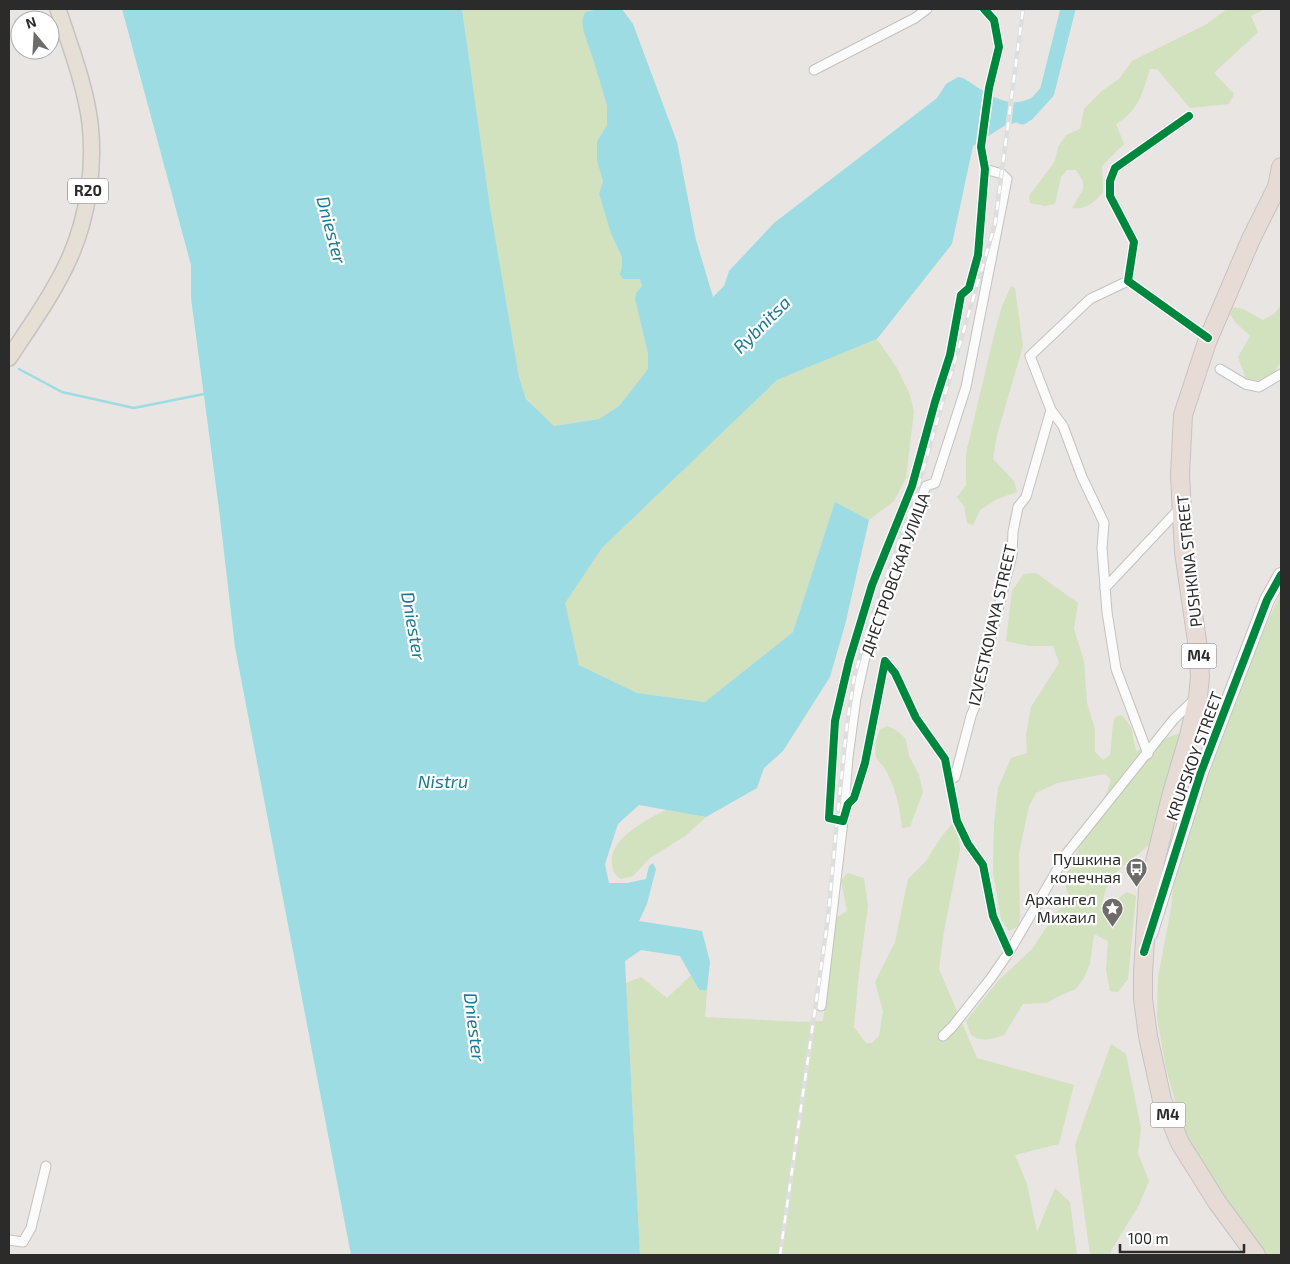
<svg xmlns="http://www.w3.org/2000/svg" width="1290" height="1264" font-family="'Exo 2',sans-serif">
<rect width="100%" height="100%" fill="#e9e5e2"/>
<g fill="#d2e1be">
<path d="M462,9H599L585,12L584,33L594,62L607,106V125L597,141V161L603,181L599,194L611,234L622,257L624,279H640L642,286L636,293L635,299L648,355V369L619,406L599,419L553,426L526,398L519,377L490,207Z"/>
<path d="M1227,9H1265L1251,16L1258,32L1214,73L1234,94L1229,104L1190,108L1157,69H1150C1142,94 1139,110 1116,124L1124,144L1102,166L1103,192C1095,202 1086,210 1072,208L1083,190V181L1076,170H1067L1061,177L1055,204L1045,206L1030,203L1029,196L1055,161L1058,147L1066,135L1080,129L1084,109L1103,90L1119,79L1132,61L1207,24Z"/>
<path d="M1011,286L1015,288L1023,346L997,435L993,459L1014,481L1017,492L997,499L980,510L973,525L967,523L964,506L957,497L966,485V453L994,335L1002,306Z"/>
<path d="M1281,305V362L1274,372L1261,381L1246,379L1238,357L1250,336L1235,322L1230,314L1233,307L1243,309L1263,320L1274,314Z"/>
<path d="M877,339L897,368L910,395L914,411L906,478L894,501L869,520L835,503L793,632L705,702L637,693L579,665L564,603L602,548L777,380Z"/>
<path d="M1036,573L1078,603L1074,629L1084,661L1087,703L1095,729V752L1103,760L1110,755C1112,742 1111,730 1115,717L1122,715L1131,727L1136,751L1179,733L1181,741L1155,838C1142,855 1119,864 1108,884C1104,892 1103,902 1100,911L1127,892L1136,896L1128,979L1118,992L1110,991L1106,970L1108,941L1094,934L1090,963L1084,978L1076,989L1059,996L1047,1003L1023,1004L1004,1035C991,1039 983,1043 971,1035L966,1021L998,981L1032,949L1058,910L1070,899L1066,888L1067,872L1106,794L1111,780L1105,774L1057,783L1036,793L1029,806L1019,853L1020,917L1018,926L1009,931L1001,919L993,872L994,824L998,788L1011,758L1027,753L1026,735L1031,707L1059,663L1053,646H1029L1006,641L1012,591L1024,574Z"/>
<path d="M1281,593V1255H1267L1216,1189L1181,1124L1166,1068L1157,1018L1158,977L1171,909L1176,859L1223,731L1251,658Z"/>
<path d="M887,726L896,730L906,739L909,756L919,775L923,792L910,827L902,828C900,807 895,785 884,767C881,764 878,761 876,757C874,749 876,737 880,730Z"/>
<path d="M666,810L706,817L685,836L650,858L633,876L621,879C615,875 612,871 612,863C609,839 647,819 666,810Z"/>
<path d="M952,824L959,837L960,850L944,931L939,969L977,1058L1074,1085L1059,1144L1015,1155L1027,1184L1037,1232L1055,1188L1070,1202L1077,1255H640L626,983L641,977L667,998L691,975L698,990H707L705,1017L800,1022L823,1021L834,925L837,917L847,911L841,880L848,873L864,878L868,906L859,973L854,1027L866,1043H872L879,1036L883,1011L875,982L895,942L908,879L926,861L941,837Z"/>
<path d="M1111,1044L1126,1054L1141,1128L1138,1153L1149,1181L1139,1205L1112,1249L1110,1255H1090L1075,1145Z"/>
</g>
<path fill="#9ddce3" d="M122,9H462L490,207L519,377L526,399L554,426L599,419L619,406L648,369V354L635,299L636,293L642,286L640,279H623L620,274L622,267V257L611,234L599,194L603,181L597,161V141L607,125V106L594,62L584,33L582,22L585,12L599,9H622L633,24L677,142L696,240L713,297L724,286L729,271L774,223L937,98L946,84L958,77L963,78C985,91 1007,112 1033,97L1041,108L1025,120L1004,126L973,146L952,244L877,339L777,380L602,548L565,603L579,665L637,693L705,702L793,632L835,502L869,520L845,625L830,677L783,751L764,768L757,788L706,817L639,805L618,824L605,864L609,883H627L646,879L649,866L653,863L656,869L647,904L639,921L702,931L710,962L707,990H699L680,956L641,950L625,961L640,1255H351L235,647L219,509L191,298V265Z"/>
<path fill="#e9e5e2" d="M1009,100H1014L1011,127L1005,129Z"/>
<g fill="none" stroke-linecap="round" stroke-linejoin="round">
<path stroke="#9ddce3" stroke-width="2.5" d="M19,369L62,392L134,408L204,394"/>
<path stroke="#9ddce3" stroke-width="15" d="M1022,117L1028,113L1047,92L1068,9"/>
<defs>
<g id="street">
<path d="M984,9L994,20L999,47L989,88L981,147L985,169L978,255L969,288L961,295L950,355L935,402L912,486L872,585L849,661L835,721L829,818L843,821L848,804L854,798L865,763L885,661L895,673L916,718L945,759L957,821L968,844L983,865L993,916L1009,952"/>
<path d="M814,70L915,18L927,9"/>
<path d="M1189,116L1115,168L1110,181V196L1134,242L1128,281L1208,338"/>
<path d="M1220,369L1245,384L1259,387L1281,374"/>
<path d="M1051,410L1063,426L1082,477L1104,523L1102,548L1107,612L1116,669L1148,754"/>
<path d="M1105,588L1181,507"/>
<path d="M949,780L955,777L971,716L979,696L985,660L1012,555L1013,532L1018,507L1026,497L1051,410L1030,356L1090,299L1128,281"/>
<path d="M821,1006L843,821L848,757L856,698L868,643L892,575L926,486L935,483L966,387L1007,179L1002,174L985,169"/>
<path d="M943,1036L953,1026L991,978L1009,952L1067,853L1174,719L1194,700"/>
<path d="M9,1240L23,1242L31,1228L46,1166"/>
</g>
<path id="secondary" d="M1150,934L1201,772L1267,600L1281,575"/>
<path id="primary" d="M9,358C30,326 54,293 70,257C88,216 95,167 90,123C85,84 70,46 58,9"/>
<path id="highway" d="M1256,1255L1217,1202L1180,1143L1162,1100L1148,1036L1143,999V973L1148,890L1172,793L1189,736L1198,697L1200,676L1198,648L1184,552L1180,475L1183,415L1207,342L1251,239L1277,187L1281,167"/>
</defs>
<use href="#street" stroke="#c3c2c2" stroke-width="11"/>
<use href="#secondary" stroke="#c3c2c2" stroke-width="16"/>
<use href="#primary" stroke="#c5c3c2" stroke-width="18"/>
<use href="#highway" stroke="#c5c3c2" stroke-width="20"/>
<use href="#street" stroke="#fcfbfb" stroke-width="9"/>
<use href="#secondary" stroke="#fcfbfb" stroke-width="14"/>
<use href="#primary" stroke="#e6dfd6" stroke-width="15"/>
<use href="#highway" stroke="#e7dbd6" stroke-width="18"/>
<defs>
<path id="rail" d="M780,1255L828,918L837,820L847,724L854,678L868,628L914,500L995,224L1023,9"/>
</defs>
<use href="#rail" stroke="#dededf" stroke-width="4.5"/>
<use href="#rail" stroke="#fff" stroke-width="2.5" stroke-dasharray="8" stroke-linecap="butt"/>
<defs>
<g id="cycleway">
<path d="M984,9L994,20L999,47L989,88L981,147L985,169L978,255L969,288L961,295L950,355L935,402L912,486L872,585L849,661L835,721L829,818L843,821L848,804L854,798L865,763L885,661L895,673L916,718L945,759L957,821L968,844L983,865L993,916L1009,952"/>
<path d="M1189,116L1115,168L1110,181V196L1134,242L1128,281L1208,338"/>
<path d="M1144,952L1201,772L1267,600L1281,575"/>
</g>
</defs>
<use href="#cycleway" stroke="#fff" stroke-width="11"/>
<use href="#cycleway" stroke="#00873e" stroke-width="8"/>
</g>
<defs>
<symbol id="bus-pin" viewBox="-11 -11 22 30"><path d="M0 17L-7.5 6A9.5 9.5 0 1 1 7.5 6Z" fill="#6e6c6b" stroke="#fff"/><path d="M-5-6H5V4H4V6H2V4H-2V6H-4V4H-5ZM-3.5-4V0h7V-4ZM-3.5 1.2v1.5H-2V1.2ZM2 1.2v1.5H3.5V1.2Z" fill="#fff"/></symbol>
<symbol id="sight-pin" viewBox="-11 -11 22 30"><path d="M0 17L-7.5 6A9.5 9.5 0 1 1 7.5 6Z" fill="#6e6c6b" stroke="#fff"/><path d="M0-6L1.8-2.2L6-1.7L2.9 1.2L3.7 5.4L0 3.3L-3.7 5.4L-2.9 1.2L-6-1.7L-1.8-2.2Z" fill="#fff"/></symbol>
</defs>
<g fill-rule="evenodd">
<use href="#bus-pin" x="1124" y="856" width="25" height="34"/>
<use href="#sight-pin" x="1100" y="896" width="25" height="34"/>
</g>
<g text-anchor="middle" stroke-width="4.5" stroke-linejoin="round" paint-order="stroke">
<g fill="#fff" stroke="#6b6b6b" stroke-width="1">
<rect x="68" y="178.5" width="40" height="25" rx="4"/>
<rect x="1181.5" y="643.5" width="35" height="25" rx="4"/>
<rect x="1150.5" y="1102.5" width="35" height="25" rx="4"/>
</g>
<g font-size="15" font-weight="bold" fill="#2b2b2b">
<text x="88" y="196">R20</text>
<text x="1199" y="661">M4</text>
<text x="1168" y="1120">M4</text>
</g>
<g font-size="16" fill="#2b2b2b" stroke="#fff">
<text transform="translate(1189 561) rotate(-96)" y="6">PUSHKINA STREET</text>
<text transform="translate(895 574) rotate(-70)" y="6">ДНЕСТРОВСКАЯ УЛИЦА</text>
<text transform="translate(992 625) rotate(-77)" y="6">IZVESTKOVAYA STREET</text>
<text transform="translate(1194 756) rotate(-70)" y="6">KRUPSKOY STREET</text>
</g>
<g font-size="16" fill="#2b2b2b" stroke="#fff" text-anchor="end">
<text x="1121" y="865">Пушкина<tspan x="1121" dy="18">конечная</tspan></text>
<text x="1096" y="905">Архангел<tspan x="1096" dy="18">Михаил</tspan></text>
</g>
<g font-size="18" font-style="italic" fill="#1a7a91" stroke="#fff">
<text transform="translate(331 230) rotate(75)" y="6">Dniester</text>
<text transform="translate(762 325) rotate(-45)" y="6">Rybnitsa</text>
<text transform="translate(413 626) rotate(80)" y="6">Dniester</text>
<text x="443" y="788">Nistru</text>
<text transform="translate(474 1027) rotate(83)" y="6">Dniester</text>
</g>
</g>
<rect width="1290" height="1264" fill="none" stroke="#2b2b2b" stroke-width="20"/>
<g transform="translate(35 35) rotate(342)"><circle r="24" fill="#ffffff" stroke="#aaaaaa"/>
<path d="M0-4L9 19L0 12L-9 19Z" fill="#6e6c6b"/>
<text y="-8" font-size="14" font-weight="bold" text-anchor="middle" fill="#2b2b2b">N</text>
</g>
<path d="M1120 1244v8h124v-8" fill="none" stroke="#2b2b2b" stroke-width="2.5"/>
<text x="1128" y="1244" font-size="15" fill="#2b2b2b" stroke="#ffffff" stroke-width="4" paint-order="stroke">100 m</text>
</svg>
